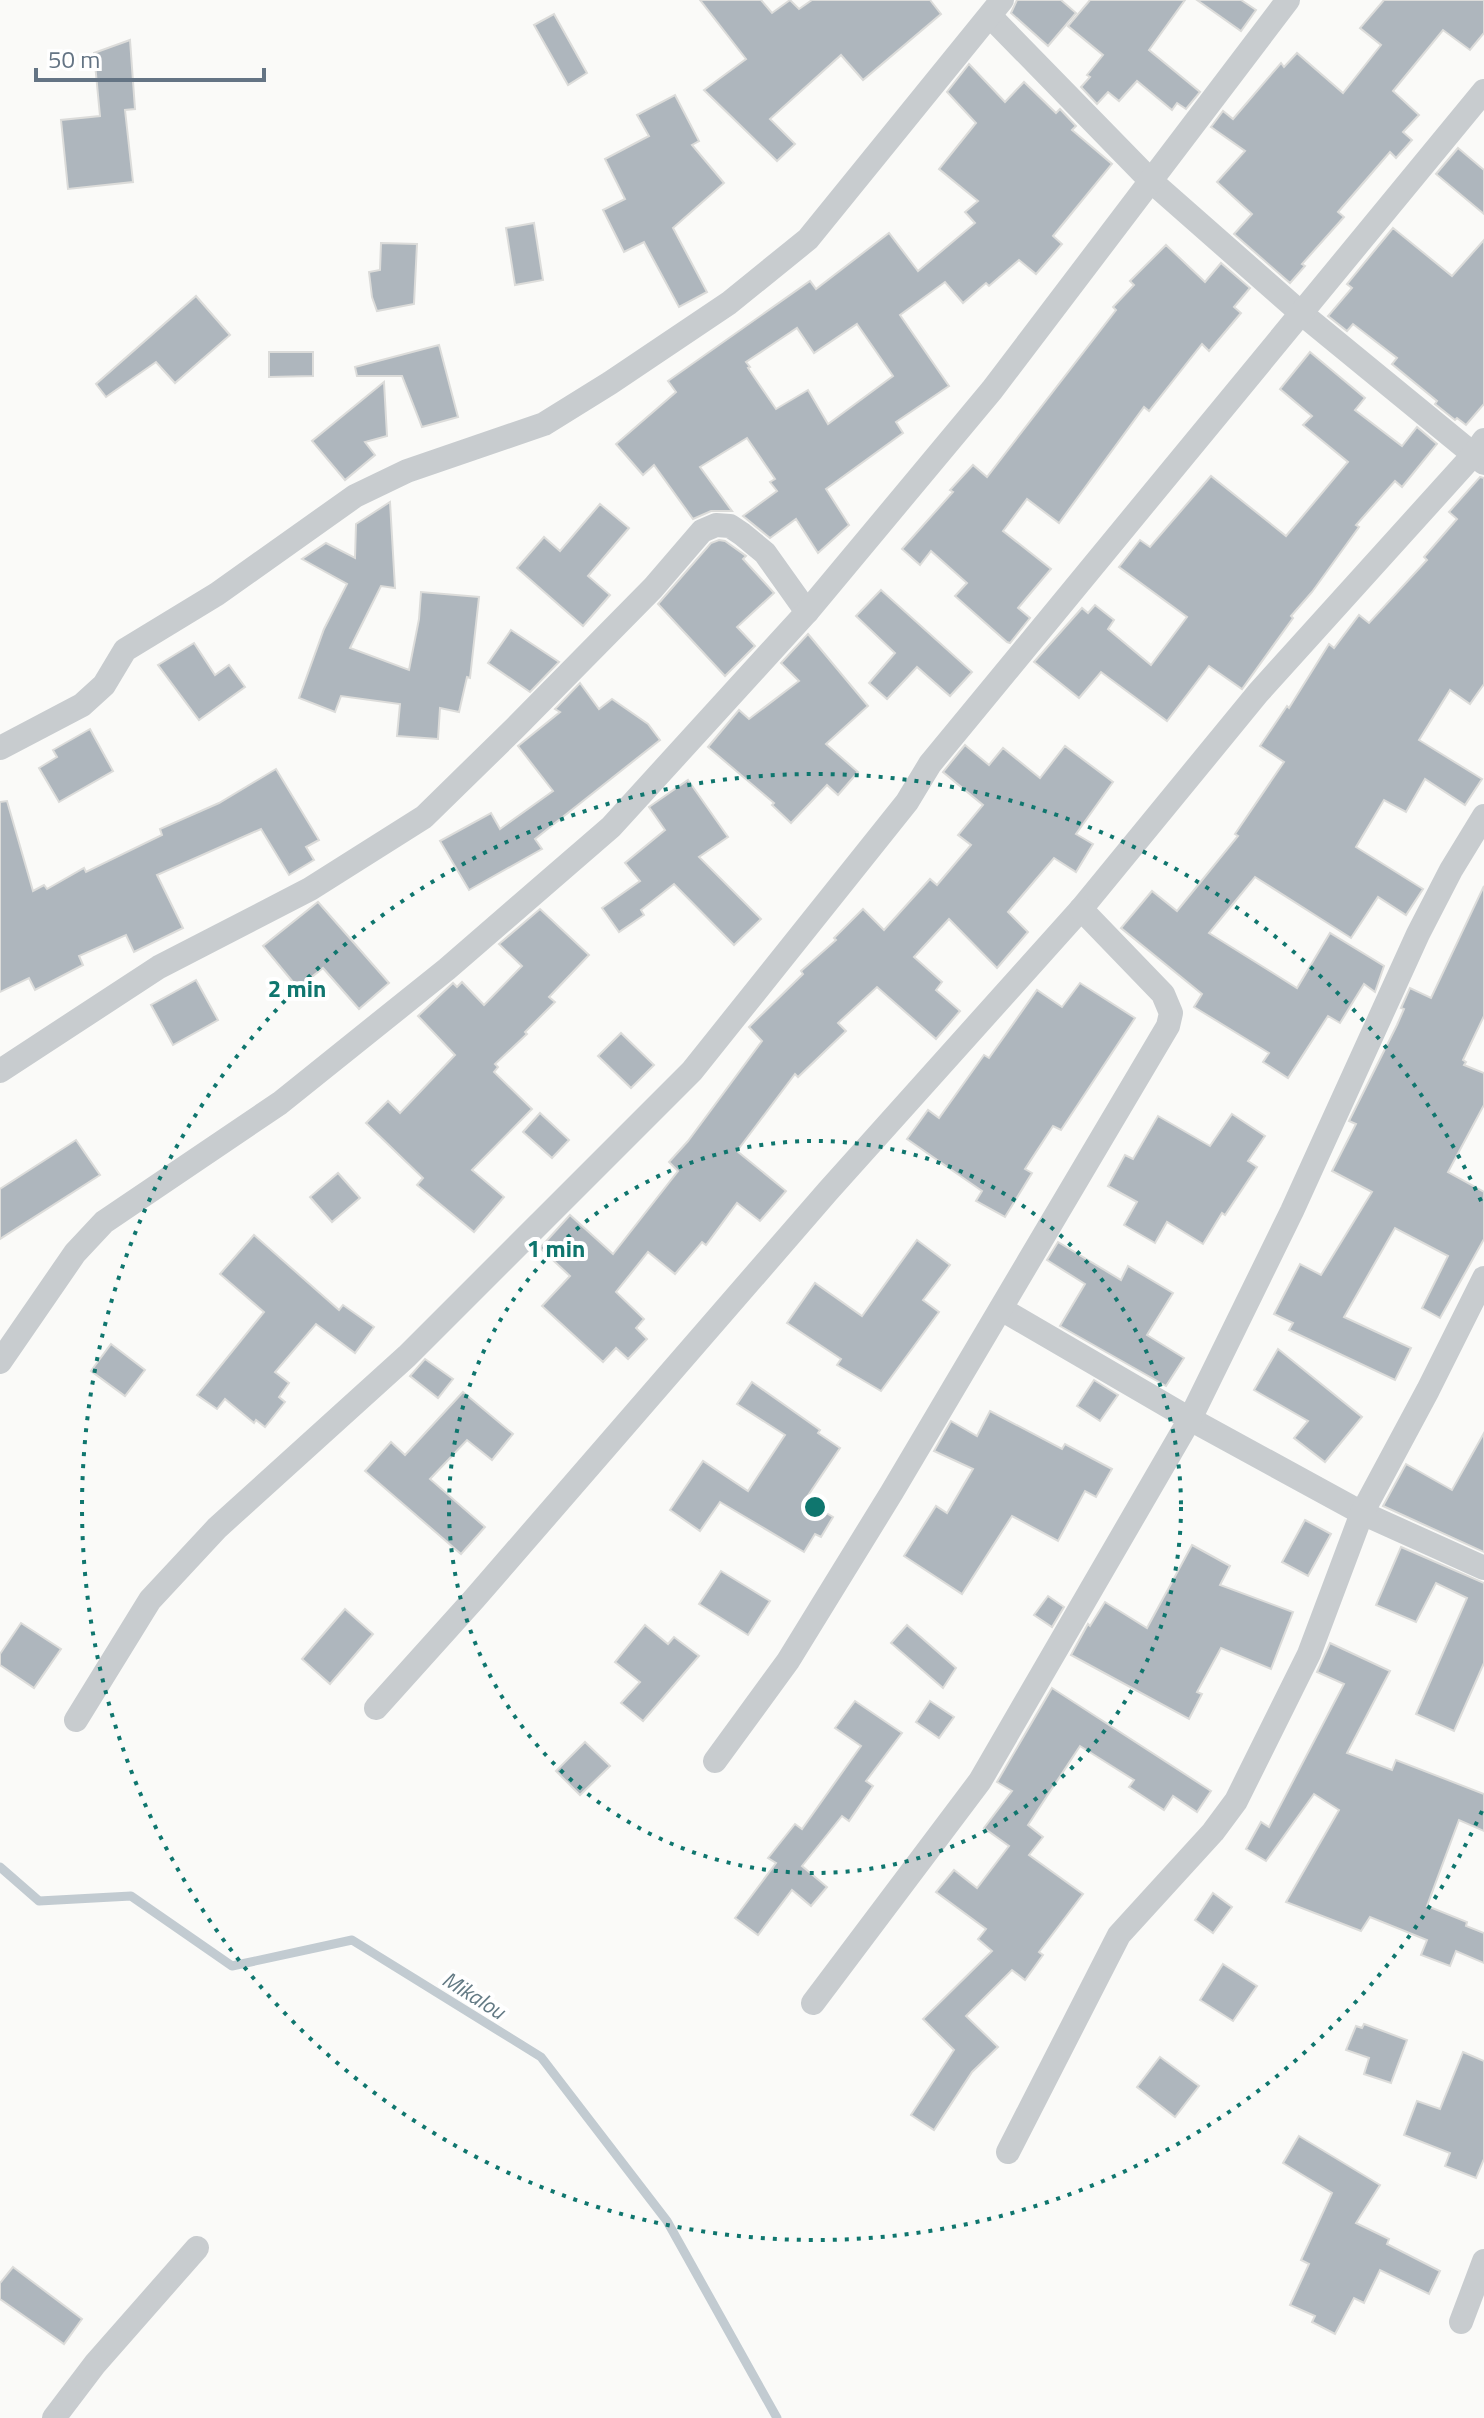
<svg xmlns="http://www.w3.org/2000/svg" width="1484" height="2418" font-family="'Titillium Web',sans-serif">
<rect width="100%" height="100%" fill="#fafaf8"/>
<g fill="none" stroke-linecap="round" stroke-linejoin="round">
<path stroke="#c2cbd1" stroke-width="9" d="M0,1867L39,1901L131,1896L232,1966L352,1940L541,2057L667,2221L777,2418"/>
</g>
<g fill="#aeb6bd" stroke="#dcdcda" stroke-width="2" fill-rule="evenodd">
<path d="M700,0H761L772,13L790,0L799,9L812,0H930L941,14L863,80L841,55L770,119L795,144L777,161L704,90L746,59Z"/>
<path d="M1017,0H1061L1076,13L1048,46L1011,13Z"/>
<path d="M1090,0H1185L1149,50L1200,92L1186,109L1177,103L1172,110L1137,81L1119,101L1108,92L1097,104L1081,87L1090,77L1087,75L1103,55L1068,26Z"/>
<path d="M1197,0H1241L1256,10L1241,31Z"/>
<path d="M1384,0H1484V33L1470,50L1443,30L1393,91L1419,115L1403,132L1412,140L1396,158L1390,152L1338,212L1344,217L1302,264L1305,266L1290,283L1234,234L1252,214L1217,182L1245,151L1211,127L1223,111L1233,119L1281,63L1284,67L1297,53L1343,93L1381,45L1360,28Z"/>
<path d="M554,14L587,73L568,85L534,25Z"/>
<path d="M130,40L135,109L125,110L133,182L68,189L61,120L100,116L94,53Z"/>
<path d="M969,64L1005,102L1024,82L1056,113L1060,109L1076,126L1072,130L1112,164L1053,236L1062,244L1036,274L1019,260L989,286L986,283L963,303L945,282L900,315L949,386L896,422L903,433L826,489L849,525L818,553L796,519L770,538L743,516L777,491L770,482L775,479L747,438L700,467L732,511H711L693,519L654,465L643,475L616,444L676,392L668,381L810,281L816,289L889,233L918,271L975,223L965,212L978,201L939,169L976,123L947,92ZM857,324L893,376L828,424L808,390L776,409L748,368L750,367L746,362L797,328L814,353Z"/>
<path d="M675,95L699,141L692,145L724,183L673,228L707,292L679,307L644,242L624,252L603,210L625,199L605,159L649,136L637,115Z"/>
<path d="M1458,148L1484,170V214L1436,174Z"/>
<path d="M534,223L543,280L515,285L506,228Z"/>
<path d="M1393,228L1452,276L1484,240V404L1466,425L1457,418L1455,420L1435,404L1437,401L1392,364L1397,358L1353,324L1347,331L1328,316L1352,288L1347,284Z"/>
<path d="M381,243L417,244L414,304L377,311L372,297L369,272L380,270Z"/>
<path d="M1166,245L1205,282L1221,263L1250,288L1234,307L1241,313L1209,351L1202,344L1149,411L1144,407L1059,523L1027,499L1003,531L1051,569L1018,608L1030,618L1010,643L1007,642L955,596L967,583L931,551L920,565L902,549L953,492L950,490L973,465L987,477L1116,310L1113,307L1134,285L1130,281Z"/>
<path d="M196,296L230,335L175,383L156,362L106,397L96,384Z"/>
<path d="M439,345L458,417L422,427L402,376H357L355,367Z"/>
<path d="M269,352H313V376L269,377Z"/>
<path d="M1310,352L1365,398L1355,410L1402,446L1417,427L1437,444L1402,487L1395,481L1356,525L1359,527L1312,592L1291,616L1293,618L1242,689L1209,666L1167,721L1101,672L1079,698L1034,662L1082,608L1088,613L1095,605L1114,620L1108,629L1151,665L1187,617L1119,567L1140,540L1150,547L1211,476L1286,536L1348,462L1303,425L1312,416L1280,389Z"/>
<path d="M384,382L387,436L365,442L375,455L345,480L312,441Z"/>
<path d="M1480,477L1484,478V684L1470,704L1450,690L1419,740L1482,779L1465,805L1425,779L1406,812L1384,800L1356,847L1423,889L1406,915L1378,897L1351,938L1255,877L1209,933L1297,988L1330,933L1384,966L1375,992L1364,984L1340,1023L1328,1016L1288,1078L1263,1062L1269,1053L1194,1007L1202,994L1121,928L1152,891L1177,911L1238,836L1235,834L1284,762L1260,746L1287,706L1289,708L1329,644L1334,648L1359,615L1369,623L1427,560L1424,557L1457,519L1449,512Z"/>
<path d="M390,502L395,588L381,586L350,648L409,670L419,619L421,592L479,597L470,678L467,677L459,712L440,708L438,739L397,736L400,704L341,696L335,712L299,698L324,629L347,584L302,559L326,543L355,558L356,524Z"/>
<path d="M600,504L629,528L588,576L610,595L583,626L517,568L544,537L560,551Z"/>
<path d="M719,540L725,541L746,556L743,559L774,593L737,627L755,646L725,676L658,604L711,543Z"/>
<path d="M881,590L972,672L950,696L917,667L887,699L869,683L895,653L856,616Z"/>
<path d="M511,630L559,662L530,692L488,663Z"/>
<path d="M808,634L868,706L826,744L858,772L838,795L827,785L791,823L772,805L774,803L708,747L739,710L749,719L799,681L781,663Z"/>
<path d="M194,643L215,675L229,665L245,687L199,720L158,665Z"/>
<path d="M580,683L599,709L612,699L648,724L660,740L535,839L542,849L469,890L440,841L491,813L500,829L553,791L518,746L560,712L555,709Z"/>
<path d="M90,729L113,771L59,802L39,768L57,757L53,750Z"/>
<path d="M965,745L989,765L1003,748L1040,778L1065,746L1113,782L1076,834L1093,844L1076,872L1054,858L1008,912L1028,932L997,968L949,919L914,957L942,982L936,990L960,1011L936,1039L877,987L838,1023L846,1031L798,1077L795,1074L737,1151L786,1191L760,1221L737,1203L706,1245L702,1242L675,1274L648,1252L616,1292L644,1319L636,1328L647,1339L628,1359L616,1348L603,1362L542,1306L570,1276L540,1248L570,1215L613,1254L678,1171L669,1162L688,1141L762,1041L749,1027L803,974L801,971L836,940L834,938L863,909L884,930L930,879L937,885L971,845L958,835L983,805L943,772Z"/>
<path d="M276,769L319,840L306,847L314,860L289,875L261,829L157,875L183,928L134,952L126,935L79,956L83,965L35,990L29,978L0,992V802L7,801L33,891L44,885L47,889L84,868L86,872L162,835L160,829L219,803Z"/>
<path d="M688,780L728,837L699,857L761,919L734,945L674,884L641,910L644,915L619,932L602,908L640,881L625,863L665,830L649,807Z"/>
<path d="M1484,886V1016L1463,1060L1466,1062L1464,1065L1484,1073V1105L1448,1172L1484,1192V1239L1440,1318L1422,1308L1448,1256L1395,1228L1344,1317L1411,1348L1395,1380L1289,1330L1293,1323L1274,1314L1300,1264L1321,1275L1372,1192L1332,1171L1356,1124L1349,1121L1397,1025L1404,1009L1401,1008L1410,988L1431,998Z"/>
<path d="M318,902L389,983L359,1009L323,968L298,988L263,946Z"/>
<path d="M540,909L589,955L549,997L555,1002L525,1032L527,1034L495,1064L498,1067L494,1072L532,1109L472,1170L504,1197L474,1232L417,1185L423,1178L366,1123L388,1101L400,1113L455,1055L418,1016L453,983L457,987L462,982L484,1005L522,966L499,944Z"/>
<path d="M196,980L218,1020L173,1045L151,1005Z"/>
<path d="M1080,983L1135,1018L1061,1130L1053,1126L1025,1169L1032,1173L1005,1217L976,1201L982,1191L907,1139L928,1110L939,1118L984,1055L989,1058L1037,990L1062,1007Z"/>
<path d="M621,1033L654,1065L631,1088L598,1056Z"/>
<path d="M540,1113L569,1140L552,1158L523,1132Z"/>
<path d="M1232,1114L1265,1136L1248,1161L1257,1167L1225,1215L1222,1213L1203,1244L1167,1222L1155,1243L1124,1225L1137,1202L1108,1186L1125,1155L1133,1159L1158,1116L1210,1146Z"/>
<path d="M76,1140L100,1175L0,1239V1189Z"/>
<path d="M338,1173L360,1198L332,1222L310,1197Z"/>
<path d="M254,1235L339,1310L343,1305L374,1327L355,1353L316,1324L275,1372L289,1383L279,1397L285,1402L265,1427L256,1420L254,1423L225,1399L217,1409L197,1395L264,1312L220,1274Z"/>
<path d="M917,1240L950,1265L923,1300L939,1312L881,1391L837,1365L841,1359L787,1323L815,1283L862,1316Z"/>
<path d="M1058,1242L1121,1280L1128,1266L1173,1293L1147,1335L1184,1358L1166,1386L1060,1326L1085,1284L1047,1260Z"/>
<path d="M111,1344L145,1370L125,1396L91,1371Z"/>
<path d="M1278,1349L1362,1417L1325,1462L1294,1438L1308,1421L1254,1390Z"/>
<path d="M425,1359L453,1379L438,1398L410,1376Z"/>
<path d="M1094,1380L1118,1395L1100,1421L1077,1406Z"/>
<path d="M752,1382L820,1430L818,1433L840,1448L805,1500L833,1517L821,1537L815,1534L804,1552L720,1502L700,1531L670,1510L703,1461L748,1491L785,1435L737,1404Z"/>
<path d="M463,1392L513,1434L492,1460L467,1440L430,1479L485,1527L461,1554L365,1471L391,1442L405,1455Z"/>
<path d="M990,1411L1062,1449L1065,1444L1112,1469L1096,1497L1085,1491L1058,1541L1012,1516L962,1594L904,1556L936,1506L947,1513L973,1469L934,1451L951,1421L977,1436Z"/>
<path d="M1484,1433V1552L1383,1506L1406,1464L1452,1490Z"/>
<path d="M1305,1520L1331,1534L1308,1576L1282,1562Z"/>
<path d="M1192,1545L1230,1566L1220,1585L1293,1612L1271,1669L1221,1648L1197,1692L1202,1694L1189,1719L1071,1655L1088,1624L1090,1626L1105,1602L1147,1628Z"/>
<path d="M1401,1547L1484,1583V1663L1454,1731L1416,1714L1467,1598L1436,1583L1416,1622L1376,1605Z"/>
<path d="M721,1571L770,1601L748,1635L699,1604Z"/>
<path d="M1048,1596L1064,1607L1052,1627L1034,1615Z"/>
<path d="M345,1609L373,1634L330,1684L302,1659Z"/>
<path d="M21,1623L61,1649L34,1688L0,1665V1654Z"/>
<path d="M645,1625L668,1644L674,1637L699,1656L643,1721L621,1703L640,1682L615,1662Z"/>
<path d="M907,1625L956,1668L943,1688L891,1643Z"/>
<path d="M1330,1643L1390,1671L1347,1753L1392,1770L1396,1760L1484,1794V1831L1459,1820L1427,1906L1467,1922L1466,1926L1484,1933V1963L1456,1951L1450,1966L1421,1955L1427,1940L1370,1917L1361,1931L1286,1902L1339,1810L1314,1794L1266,1861L1246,1849L1261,1822L1269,1827L1344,1684L1317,1672Z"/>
<path d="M1052,1688L1211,1791L1197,1812L1173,1796L1164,1810L1129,1787L1134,1780L1080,1746L1028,1825L1043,1837L1029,1855L1083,1894L1039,1952L1043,1955L1025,1980L1012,1970L966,2016L998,2047L972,2072L934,2130L911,2115L954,2050L923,2019L992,1951L978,1939L986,1929L936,1892L954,1870L977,1888L1009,1846L984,1828L1012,1791L997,1782Z"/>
<path d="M855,1701L902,1733L866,1781L873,1786L849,1821L842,1816L802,1866L827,1887L811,1906L792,1890L758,1935L735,1918L776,1863L768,1858L795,1824L802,1829L861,1746L835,1728Z"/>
<path d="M930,1701L954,1717L939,1738L916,1722Z"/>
<path d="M585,1742L610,1766L580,1795L556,1771Z"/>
<path d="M1213,1893L1232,1907L1213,1933L1195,1920Z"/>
<path d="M1223,1964L1257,1986L1233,2021L1200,2000Z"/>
<path d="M1364,2024L1407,2040L1391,2083L1364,2074L1369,2058L1346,2050L1356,2026L1362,2028Z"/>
<path d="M1463,2052L1484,2061V2159L1476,2178L1445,2166L1450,2153L1404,2135L1417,2101L1440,2109Z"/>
<path d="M1160,2057L1199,2086L1175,2117L1137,2087Z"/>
<path d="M1299,2136L1380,2185L1356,2223L1389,2239L1387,2244L1440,2271L1429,2294L1380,2270L1364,2303L1354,2298L1335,2334L1312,2322L1315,2316L1290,2305L1309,2264L1301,2260L1332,2193L1283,2163Z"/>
<path d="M13,2267L82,2319L64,2344L0,2299V2283Z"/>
</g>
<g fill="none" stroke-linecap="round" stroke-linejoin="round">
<g stroke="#c8cccf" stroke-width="24">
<path d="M990,16L1151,181L1301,313L1484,463"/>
<path d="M0,748L82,705L104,685L125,650L217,594L355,496L407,471L544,424L610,383L729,303L808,239L1002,0"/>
<path d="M0,1071L159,967L310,889L424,817L516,727L653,588L702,531L716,525L730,526L742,534L765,553L807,612"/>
<path d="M1001,1309L1190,1419L1362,1513L1484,1568"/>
<path d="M0,1362L75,1253L104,1222L280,1103L447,969L611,827L807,612L992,390L1288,0"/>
<path d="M376,1708L475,1598L828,1191L1081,909L1258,693L1474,454L1484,440"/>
<path d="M76,1720L150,1600L217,1528L407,1356L692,1071L907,802L930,764L1484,91"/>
<path d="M715,1761L788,1661L892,1492L1168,1026L1171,1013L1163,994L1081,909"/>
<path d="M813,2003L980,1781L1190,1419L1292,1211L1418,934L1451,870L1484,816"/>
<path d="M1008,2152L1119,1935L1213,1832L1236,1801L1309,1654L1362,1513L1428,1390L1484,1278"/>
<path d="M1461,2322L1484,2261"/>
<path d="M54,2418L95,2364L197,2248"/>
</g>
</g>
<g fill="none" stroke="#0f766e" stroke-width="4" stroke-dasharray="4 8">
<circle cx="815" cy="1507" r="366"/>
<path d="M1482 1811A733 733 0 1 1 1482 1203"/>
</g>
<g text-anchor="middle" stroke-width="8" stroke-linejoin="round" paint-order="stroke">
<g font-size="22" font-style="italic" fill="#637a84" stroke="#fff">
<text transform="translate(474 1995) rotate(32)" y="8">Mikalou</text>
</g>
</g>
<circle cx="815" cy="1507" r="12" fill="#0f766e" stroke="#fff" stroke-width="4"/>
<g font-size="24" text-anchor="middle" font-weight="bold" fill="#0f766e" stroke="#fff" stroke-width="8" stroke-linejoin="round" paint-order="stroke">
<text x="297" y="997">2 min</text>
<text x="556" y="1257">1 min</text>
</g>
<path d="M36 68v12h228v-12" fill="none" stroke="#647484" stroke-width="4"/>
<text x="48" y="68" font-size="24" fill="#647484" stroke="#ffffff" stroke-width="6" paint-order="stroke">50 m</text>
</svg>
